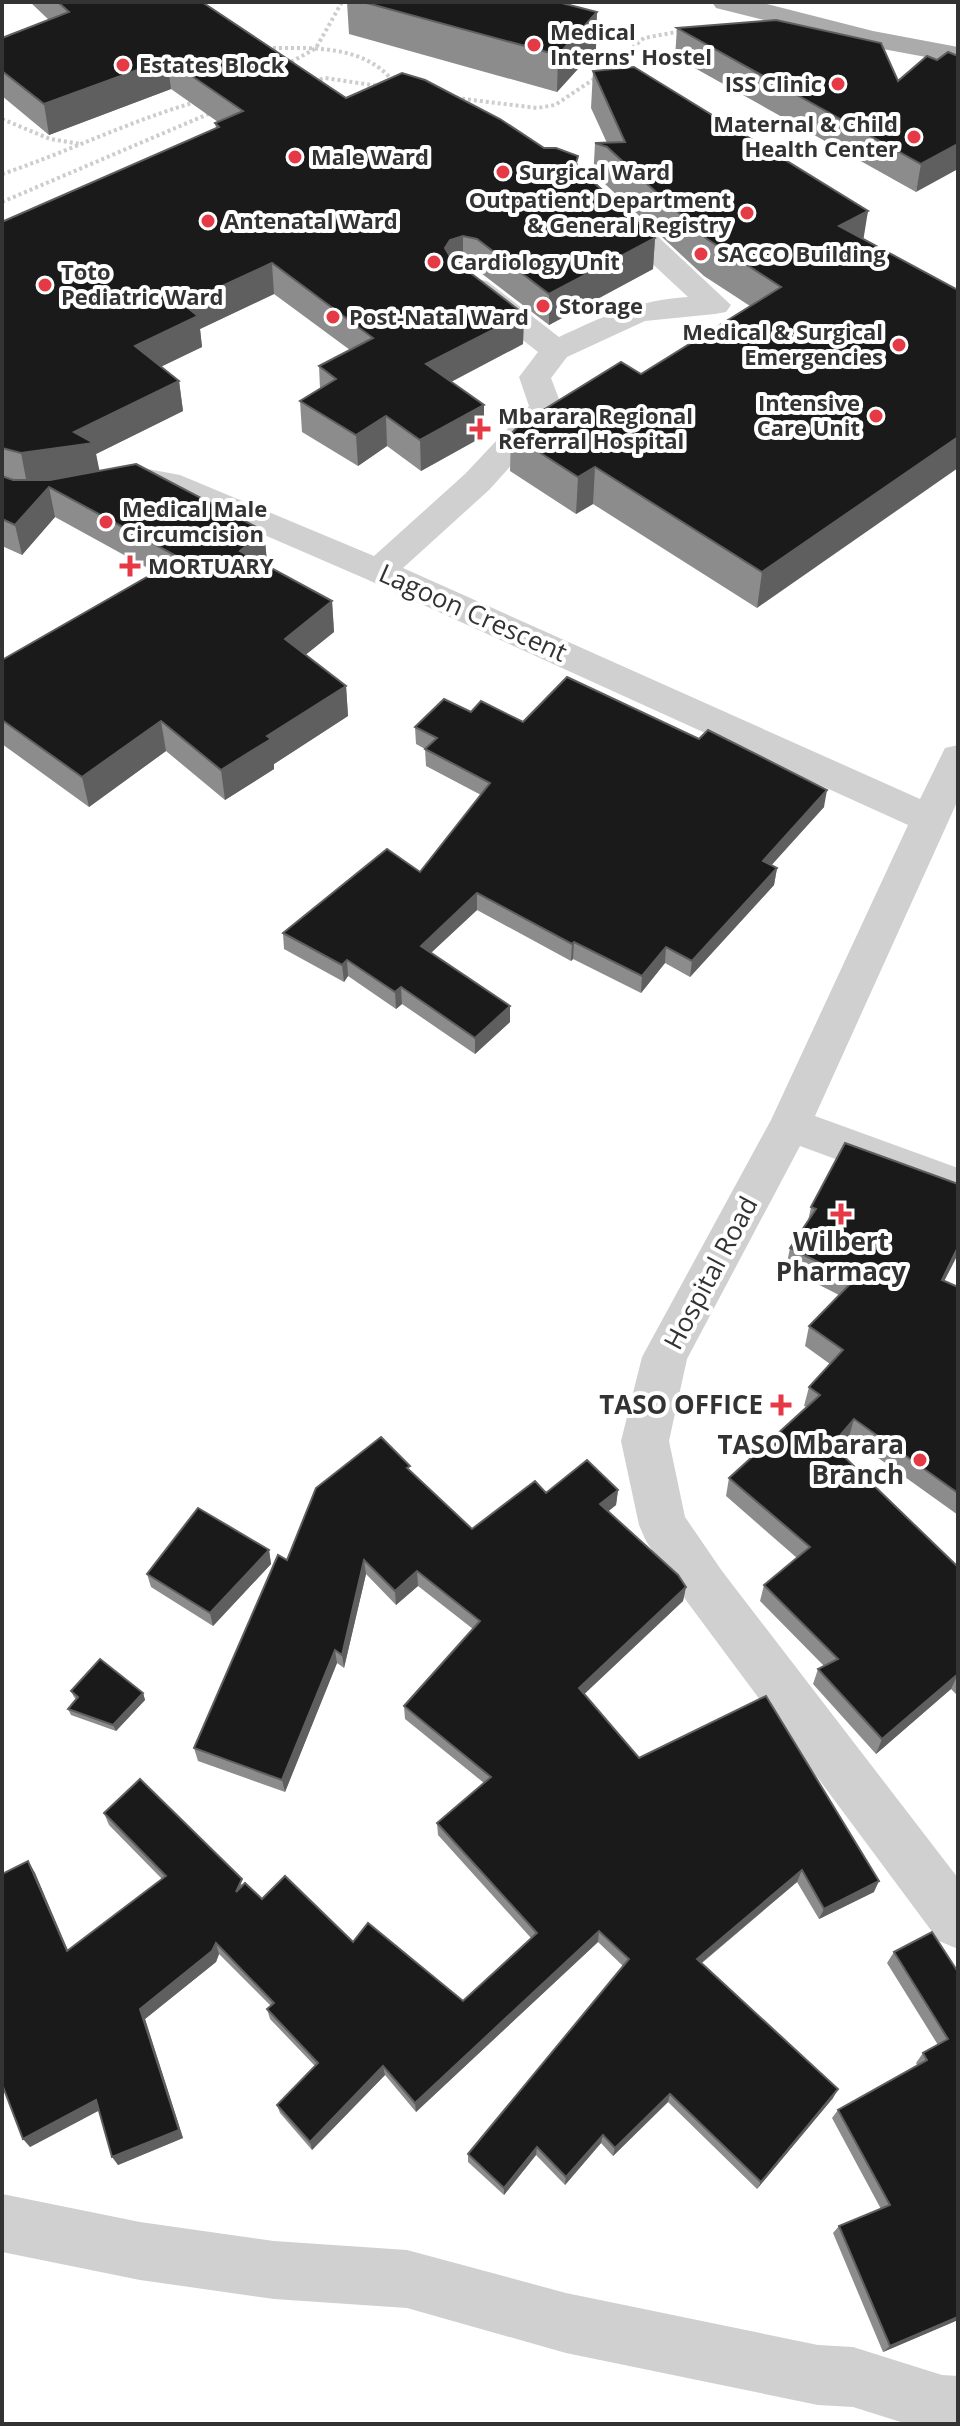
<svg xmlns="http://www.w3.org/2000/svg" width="960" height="2426" font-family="'Open Sans',sans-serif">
<rect width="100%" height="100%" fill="#fff"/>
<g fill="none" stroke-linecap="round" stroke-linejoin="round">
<g stroke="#cdcdcd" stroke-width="4" stroke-dasharray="3 3" stroke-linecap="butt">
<path d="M267,48C310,48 366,44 394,83"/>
<path d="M286,65L316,48L342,2"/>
<path d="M605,71L644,38L682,31"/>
<path d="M314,81L325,78L379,86"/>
<path d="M456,98L537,108L555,105L597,77"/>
<path d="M2,119L50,139L80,144"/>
<path d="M2,174C68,152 129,121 196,102"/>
<path d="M2,202L213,112"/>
</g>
<g fill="#d0d0d0" fill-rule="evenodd">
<path d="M611,200L622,203L731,305L726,312L715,314L645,321L567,357L551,378L562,407L558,414L489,490L403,568L920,799L945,748L958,745V800L815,1116L958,1168V1204L800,1146L687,1359L669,1441L685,1517L722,1571L958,1878V1949L939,1941L688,1603L646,1541L639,1525L621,1441L642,1357L771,1120L908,825L366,579L172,495C164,494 155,491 147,491C100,493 48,522 2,502V478L27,487L148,469L180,475L374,556L465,474L529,406L519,377L538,352L465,295L460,288L465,281L476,279L487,281L559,337C604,316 638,300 688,297L600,215L596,209L600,203Z"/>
<path d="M2,2194L140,2222L274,2241L407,2250L566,2293L818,2345L853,2347L942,2375L958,2376V2424H907L853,2407L818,2405L566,2353L407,2308L274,2299L140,2280L2,2252Z"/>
</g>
<path fill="#ababab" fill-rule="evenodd" d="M712,2H759L873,31L958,47V63L872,47L716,8Z"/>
</g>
<g fill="#8c8c8c">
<path d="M30,2H202L346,98L544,148L578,166L655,238L653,269L549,325L477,270L463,267L524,314L523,344L451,382L484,405V436L421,471L387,446L358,466L302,432L300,401L320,388L319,366L350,350L274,294L200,329L202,347L161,366L179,381L183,411L96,454L99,471L264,531L267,562L264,564L332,601L334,632L305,655L346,686L348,716L274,764V769L225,800L166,751L89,807L2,744V660L155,572L55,517L22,555L2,546V219L4,221L216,128L215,123L218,122L171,89L49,135L2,96V38L49,20Z"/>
<path d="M347,2H558L596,49L557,92L349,34Z"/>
<path d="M677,28L898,81L937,60L948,52L916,192L675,57Z"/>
<path d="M593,71L868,211L757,608L593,504L576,514L510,471L511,434L641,374L750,306L704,276L605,184L593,180L595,143H607L591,108Z"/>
<path d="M471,712L523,722L824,807L771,865L777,868L774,885L690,977L665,963L641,993L573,959L571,961L477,910L431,953L510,1006V1022L475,1054L402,1004L396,1009L348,976L344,982L284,949L283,933L420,872L481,795L426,766L425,749L416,744L415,727Z"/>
<path d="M958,1184V1254L944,1281L958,1287V1515L849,1437L838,1450L958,1567V1696L951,1689L876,1754L813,1684L818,1669L824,1666L760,1601L764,1585L797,1558L726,1496L729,1478L807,1407L804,1406L809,1387L830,1364L805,1346L809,1326L839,1295L786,1268L790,1248L808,1221L811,1207Z"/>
<path d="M410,1471L472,1529L546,1493L618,1490L616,1505L608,1511L686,1587L683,1601L584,1694L639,1758L874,1892L819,1919L797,1882L702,1963L833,2098L757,2189L668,2102L613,2156L601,2143L565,2185L536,2155L504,2195L468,2162V2154L623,1966L598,1942L416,2112L385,2075L312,2150L280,2113L277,2105L315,2066L270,2019L267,2009L271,2006L219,1954L216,1962L145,2019L183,2138L118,2165L99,2110L30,2147L28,1861L35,1873L68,1950L162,1879L109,1825L104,1813L243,1885L262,1899L353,1942L463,2001L531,1938L438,1835L437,1823L484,1783L405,1719L404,1706L473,1629L418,1586L396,1605L366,1574L344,1668L337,1663L285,1792L198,1761L194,1748L287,1560Z"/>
<path d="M269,1550L271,1564L213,1626L151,1587L147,1574Z"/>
<path d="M71,1691L143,1693L145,1700L116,1731L71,1715L68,1709L76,1699L74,1697Z"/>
<path d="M894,1952L958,1972V2320L883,2352L833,2233L839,2226L881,2209L832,2118L838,2110L917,2065L916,2063L923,2053L938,2045L887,1963Z"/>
</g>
<g fill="#5f5f5f">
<path d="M597,12L596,49L557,92L558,55Z"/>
<path d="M167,59L171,89L49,135L44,104Z"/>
<path d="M958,144V169L916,192L921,164Z"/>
<path d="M868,211L862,248L839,226Z"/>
<path d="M463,236V267L445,279V248L450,240Z"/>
<path d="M655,238L653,269L549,325V294Z"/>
<path d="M272,263L274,294L200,329L202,347L140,377L135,346L183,304Z"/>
<path d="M524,314L523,344L426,395V364Z"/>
<path d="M179,381L183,411L96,454L100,473L27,484L21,453L74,432Z"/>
<path d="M484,405V436L421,471L420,440Z"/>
<path d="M386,416L387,446L358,466L356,435Z"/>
<path d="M958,437V468L757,608L762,572Z"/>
<path d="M595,467L593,504L576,514L578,477Z"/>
<path d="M49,487L55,517L22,555L15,525Z"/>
<path d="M264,531L267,562L244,581L240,551Z"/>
<path d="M332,601L334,632L288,669L285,639Z"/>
<path d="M346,686L348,716L274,764V769L225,800L221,770L267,736Z"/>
<path d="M161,721L166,751L89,807L82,777Z"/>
<path d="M827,790L824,807L760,878L763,861Z"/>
<path d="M777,868L774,885L690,977L692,961Z"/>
<path d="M477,893V910L421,962V946Z"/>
<path d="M574,942L573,959L571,961L572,944Z"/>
<path d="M666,947L665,963L641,993L642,976Z"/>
<path d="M347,960L348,976L344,982L342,965Z"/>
<path d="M401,987L402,1004L396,1009L395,992Z"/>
<path d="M510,1006V1022L475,1054V1038Z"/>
<path d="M958,1247V1254L935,1299L942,1280Z"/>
<path d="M854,1419L849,1437L827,1463L832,1445Z"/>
<path d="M618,1490L616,1505L599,1519L600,1504Z"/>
<path d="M269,1550L271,1564L213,1626L210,1613Z"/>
<path d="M364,1560L366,1574L344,1668L342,1655Z"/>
<path d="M417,1571L418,1586L396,1605L395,1591Z"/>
<path d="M686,1587L683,1601L577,1701L579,1688Z"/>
<path d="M335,1650L337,1663L285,1792L282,1780Z"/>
<path d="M958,1674L951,1689L876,1754L882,1739Z"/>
<path d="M143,1693L145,1700L116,1731L113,1725Z"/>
<path d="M28,1861L35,1873L72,1961L67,1951Z"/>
<path d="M802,1870L797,1882L694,1969L697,1959Z"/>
<path d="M879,1881L874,1892L819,1919L824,1909Z"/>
<path d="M599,1931L598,1942L416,2112L415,2103Z"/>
<path d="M216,1943L219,1954L216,1962L145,2019L183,2138L118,2165L112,2157L140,2009Z"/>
<path d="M383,2066L385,2075L312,2150L310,2142Z"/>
<path d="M838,2089L833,2098L757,2189L761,2182Z"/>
<path d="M670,2094L668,2102L613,2156L615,2148Z"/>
<path d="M96,2100L102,2109L30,2147L23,2139Z"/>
<path d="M603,2135L601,2143L565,2185L566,2177Z"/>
<path d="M537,2147L536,2155L504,2195V2188Z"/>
<path d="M958,2317V2320L883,2352L890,2346Z"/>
</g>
<g fill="#1a1a1a" stroke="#5f5f5f" stroke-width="2">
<path d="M58,2H202L346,98L402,73L425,80L500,119L544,148H556L578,156L576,163L580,170L655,238L549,294L477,239L463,236L450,240L445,248L451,258L524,314L426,364L484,405L420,440L386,416L356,435L300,401L336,379L319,366L373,338L272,263L183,304L198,316L135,346L179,381L74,432L94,443L21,453L2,448V219L4,221L219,127L215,123L243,111L167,59L44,104L2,71V38L69,12Z"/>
<path d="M363,2H558L597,12L558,55Z"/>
<path d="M776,20L881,43L898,81L927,56L937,60L948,52L958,56V144L921,164L677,28Z"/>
<path d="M634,67L868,211L839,226L958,290V437L762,572L595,467L578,477L511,434L519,425L621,362L641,374L781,287L707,239L607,147L595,143L625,142L593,71Z"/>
<path d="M136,464L264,531L240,551L332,601L285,639L346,686L267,736L271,739L221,770L161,721L82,777L2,720V660L180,558L49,487L15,525L2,519V476L13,480H50Z"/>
<path d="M567,677L699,739L708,730L827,790L763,861L777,868L692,961L666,947L642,976L574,942L572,944L477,893L421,946L510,1006L475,1038L401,987L395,992L347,960L342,965L283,933L387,849L420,872L490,783L425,749L437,738L415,727L444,699L471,712L481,701L523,722Z"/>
<path d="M845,1143L958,1184V1247L942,1280L958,1287V1493L854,1419L832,1445L958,1567V1674L882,1739L818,1669L838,1659L764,1585L810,1547L729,1478L820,1395L809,1387L843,1350L809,1326L854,1280L790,1248L816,1209L811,1207Z"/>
<path d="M381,1437L410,1466L407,1468L472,1529L535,1481L546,1493L587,1460L618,1490L600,1504L678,1575L686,1587L579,1688L639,1758L766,1696L879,1881L824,1909L802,1870L697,1959L838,2089L761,2182L670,2094L615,2148L603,2135L566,2177L537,2147L504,2188L468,2154L629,1959L599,1931L415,2103L383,2066L310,2142L277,2105L318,2063L267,2009L274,2003L216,1943L212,1951L140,2009L179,2130L112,2157L96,2100L23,2139L2,2084V1874L28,1861L67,1951L166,1876L104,1813L140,1779L242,1879L236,1892L245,1883L262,1899L285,1876L353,1942L368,1923L463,2001L537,1933L437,1823L491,1777L404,1706L480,1621L417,1571L395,1591L364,1560L342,1655L335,1650L282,1780L194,1748L278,1555L287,1560L316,1488Z"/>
<path d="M198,1508L269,1550L210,1613L147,1574Z"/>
<path d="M100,1659L143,1693L113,1725L68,1709L78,1697L71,1691Z"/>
<path d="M932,1932L958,1972V2317L890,2346L839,2226L890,2205L838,2110L927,2060L923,2053L948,2039L894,1952Z"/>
</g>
<g fill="#e63946" stroke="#fff" stroke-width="3">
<circle cx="534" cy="45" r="8"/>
<circle cx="123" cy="65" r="8"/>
<circle cx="838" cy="84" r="8"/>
<circle cx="914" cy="137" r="8"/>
<circle cx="295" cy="157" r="8"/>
<circle cx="503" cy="172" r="8"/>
<circle cx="747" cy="213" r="8"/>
<circle cx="208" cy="221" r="8"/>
<circle cx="701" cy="254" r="8"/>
<circle cx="434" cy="262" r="8"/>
<circle cx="45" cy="285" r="8"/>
<circle cx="543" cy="306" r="8"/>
<circle cx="333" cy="317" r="8"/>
<circle cx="899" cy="345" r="8"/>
<circle cx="876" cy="416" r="8"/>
<path d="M476 417h8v8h8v8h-8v8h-8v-8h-8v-8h8z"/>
<circle cx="106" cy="522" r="8"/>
<path d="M126 554h8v8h8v8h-8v8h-8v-8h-8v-8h8z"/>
<path d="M837 1202h8v8h8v8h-8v8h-8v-8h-8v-8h8z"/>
<path d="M777 1393h8v8h8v8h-8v8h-8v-8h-8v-8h8z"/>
<circle cx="920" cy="1460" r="8"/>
</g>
<g text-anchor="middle" stroke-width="8" stroke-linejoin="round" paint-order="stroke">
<g font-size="22" font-weight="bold" fill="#333" stroke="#fff" text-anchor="start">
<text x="550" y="40">Medical<tspan x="550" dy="25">Interns' Hostel</tspan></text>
<text x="139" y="73">Estates Block</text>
<text x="822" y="92" text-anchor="end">ISS Clinic</text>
<text x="898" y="132" text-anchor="end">Maternal &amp; Child<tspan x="898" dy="25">Health Center</tspan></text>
<text x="311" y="165">Male Ward</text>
<text x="519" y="180">Surgical Ward</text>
<text x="731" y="208" text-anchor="end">Outpatient Department<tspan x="731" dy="25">&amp; General Registry</tspan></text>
<text x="224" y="229">Antenatal Ward</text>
<text x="717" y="262">SACCO Building</text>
<text x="450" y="270">Cardiology Unit</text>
<text x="61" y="280">Toto<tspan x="61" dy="25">Pediatric Ward</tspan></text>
<text x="559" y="314">Storage</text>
<text x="349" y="325">Post-Natal Ward</text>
<text x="883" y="340" text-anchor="end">Medical &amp; Surgical<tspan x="883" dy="25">Emergencies</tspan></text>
<text x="860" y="411" text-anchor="end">Intensive<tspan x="860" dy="25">Care Unit</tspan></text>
<text x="498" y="424">Mbarara Regional<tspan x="498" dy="25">Referral Hospital</tspan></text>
<text x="122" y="517">Medical Male<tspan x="122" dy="25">Circumcision</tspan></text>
<text x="148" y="574">MORTUARY</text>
</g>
<g font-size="26" fill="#333" stroke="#fff">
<text transform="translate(473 613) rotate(24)" y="9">Lagoon Crescent</text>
<text transform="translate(711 1273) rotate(-62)" y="9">Hospital Road</text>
</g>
<g font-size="26" font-weight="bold" fill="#333" stroke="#fff" text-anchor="end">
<text x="841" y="1251" text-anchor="middle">Wilbert<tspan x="841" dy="30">Pharmacy</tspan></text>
<text x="763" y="1414">TASO OFFICE</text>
<text x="904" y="1454">TASO Mbarara<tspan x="904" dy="30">Branch</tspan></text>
</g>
</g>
<rect width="960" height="2426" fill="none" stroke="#333333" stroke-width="8"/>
</svg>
